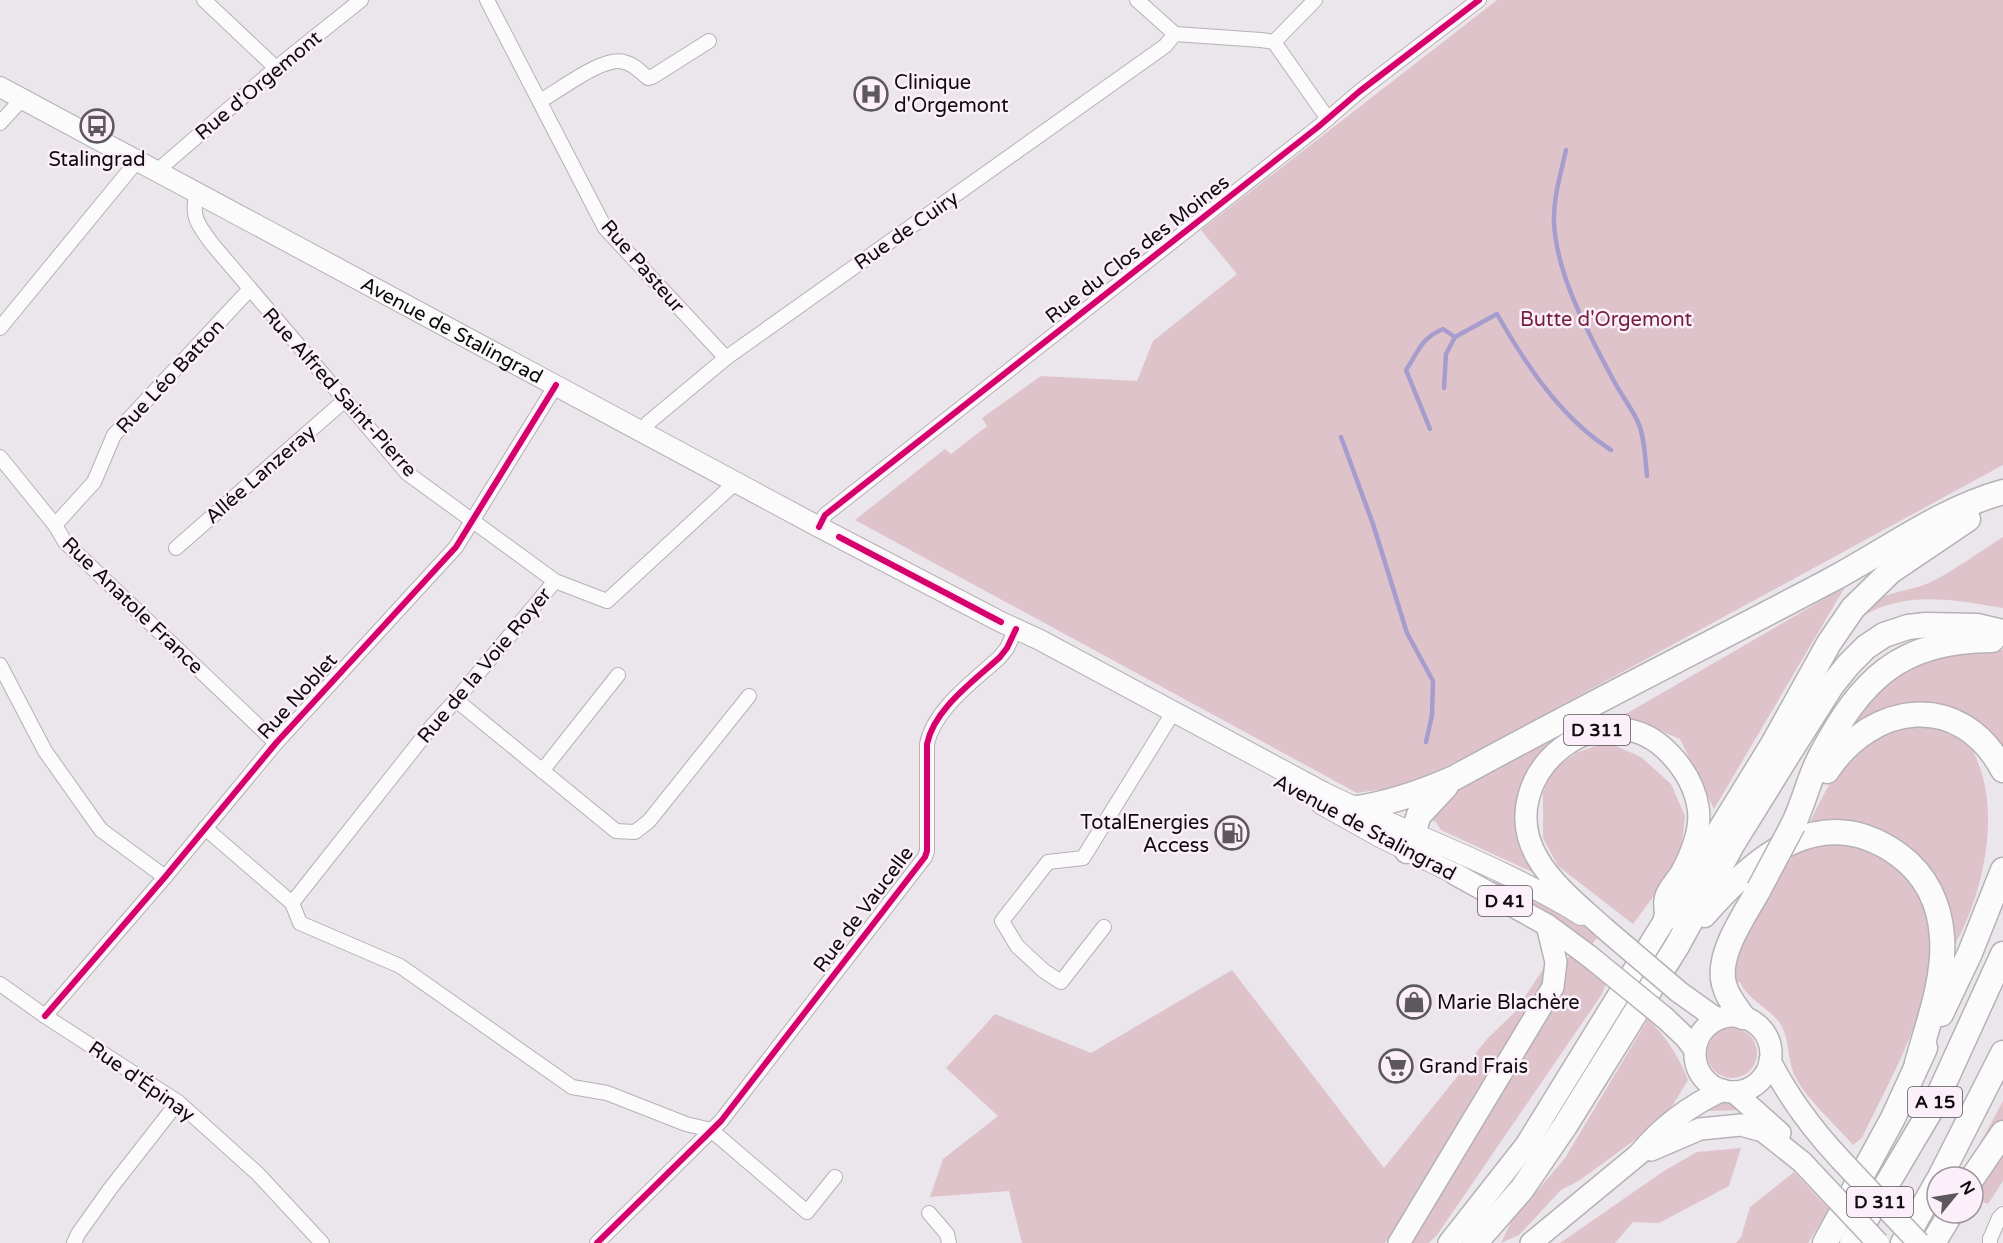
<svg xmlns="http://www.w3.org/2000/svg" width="2003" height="1243" font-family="'Varela Round',sans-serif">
<rect width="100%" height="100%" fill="#ebe6eb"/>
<g fill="#dfc3cb">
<path d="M1497,0H2003V465L1479,750L1397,791L1385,795L1377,790L1357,793L855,520L945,449L951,454L987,426L982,418L1041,376L1137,381L1153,341L1237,274L1201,230Z"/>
<path d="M2003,537V608C1956,600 1906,590 1863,616L1860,614C1884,587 1907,595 1935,580C1959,567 1981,551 2003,537Z"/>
<path d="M1845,587L1714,809L1680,739L1624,715Z"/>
<path d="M1997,649L2003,650V750L1893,708L1853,724L1874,690L1925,658Z"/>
<path d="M1574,727L1554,742L1528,777L1545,878L1441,830L1436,822L1426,817L1449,791Z"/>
<path d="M1918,727C1940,727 1957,735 1972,750C2003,804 1985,893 1953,948L1947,908L1847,822H1810C1817,808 1824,793 1832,780C1852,750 1884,730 1918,727Z"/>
<path d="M1607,742L1641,757L1671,784L1685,816L1681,852L1667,878L1633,924L1558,866L1543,838V793L1551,771L1576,753Z"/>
<path d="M1814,844C1826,844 1839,843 1850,844C1860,845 1884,856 1893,861C1900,866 1905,876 1910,882C1967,954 1894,1069 1862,1138L1853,1145C1836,1125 1804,1097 1794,1074C1787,1058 1790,1040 1781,1025C1770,1007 1749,1002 1740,982L1734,984L1731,966L1762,902L1794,854Z"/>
<path d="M1493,880L1574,916L1599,935L1590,947L1491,885Z"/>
<path d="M1570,956L1606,984L1602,994L1437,1235L1429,1243H1407L1562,963Z"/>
<path d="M1549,960L1550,976L1413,1203L1385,1243H1022L1009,1191L930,1197L943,1159L998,1116L946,1068L995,1014L1091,1053L1232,970L1384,1168L1488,1038L1515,1012Z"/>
<path d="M1648,1019C1665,1035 1680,1058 1688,1080L1665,1118L1580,1180L1561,1190L1519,1235L1501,1243L1511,1222L1565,1158Z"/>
<circle cx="1732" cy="1053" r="25"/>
<path d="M1721,1101L1747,1110L1705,1111Z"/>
<path d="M2003,1101V1181L1988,1204L1973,1198V1177H1962Z"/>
<path d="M1741,1148L1729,1186L1659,1223L1633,1222L1615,1243H1560L1664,1171L1697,1152Z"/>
<path d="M1794,1172L1829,1209L1808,1243H1736L1741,1237L1750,1207Z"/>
</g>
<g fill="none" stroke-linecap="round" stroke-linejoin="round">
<g stroke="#a69dcc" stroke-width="4.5">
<path d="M1566,150C1561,173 1553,198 1554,222C1556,275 1590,337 1615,383C1622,396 1632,409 1638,422C1645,438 1645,459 1647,476"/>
<path d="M1444,388L1446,354L1455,337L1497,314C1526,365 1561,418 1611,450"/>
<path d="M1430,429L1406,370C1419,351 1420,339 1443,329L1455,337"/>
<path d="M1341,437L1373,524L1407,633L1433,681L1432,715L1426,742"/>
</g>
<defs>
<g id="street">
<path d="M204,0L276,68"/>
<path d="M487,0L605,228L726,358"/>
<path d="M1137,0L1175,34L1261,40L1274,42L1315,0"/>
<path d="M1274,42L1328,119"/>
<path d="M540,101C559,91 604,55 624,62C634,64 640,72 648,78L652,77L709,41"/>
<path d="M0,123L22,99"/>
<path d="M157,171L276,68L361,0"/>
<path d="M197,193C190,217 199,226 213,245L407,473L555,581L607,601L736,482"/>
<path d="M0,328L137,161"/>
<path d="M642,432L648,423L726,358L1165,46L1175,34"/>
<path d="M0,457L55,525L65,542L276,743"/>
<path d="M55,525L94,482L114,435L249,290"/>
<path d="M819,527L825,515L1318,127L1360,91L1479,0"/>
<path d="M176,548L345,400"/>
<path d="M0,665L45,751L101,830L165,877"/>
<path d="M456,700L616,831L635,832L649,821L749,696"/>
<path d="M542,771L618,675"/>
<path d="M205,828L292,903L300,923L400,966L572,1087L607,1093L686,1124L711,1130"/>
<path d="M292,903L432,726L456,700L555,581"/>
<path d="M1104,927L1061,982L1044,971L1017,946L1002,921L1048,862L1083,858L1174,711"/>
<path d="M0,984L45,1016L178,1102L258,1174L322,1243"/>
<path d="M45,1016L165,877L276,743L456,547L556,385"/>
<path d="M711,1130L807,1212L835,1177"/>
<path d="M929,1213L947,1234L949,1243"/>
<path d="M74,1243L78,1234L110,1189L178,1102"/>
<path d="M597,1243L721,1121L925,857L927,851V744C934,709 974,681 1000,657L1007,648L1016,629"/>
<path d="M1990,1243V1239L1999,1218L2003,1214"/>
</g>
<g id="secondary">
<path id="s1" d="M0,87L819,527L1001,622L1040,640L1323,792C1408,834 1500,865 1581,915"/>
<path d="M1321,804L1380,837L1455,874"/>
</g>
<g id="primary">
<path d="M1455,874L1547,925L1589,956"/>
<path d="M1679,992L1717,1019"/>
<circle cx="1733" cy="1054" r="38"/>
<path d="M1665,1018L1686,1038L1695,1050"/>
<path d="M1770,1061C1789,1098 1812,1129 1841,1160"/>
<path d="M1734,1092L1780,1133"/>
<path d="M1651,1150L1700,1129L1741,1125L1763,1131L1802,1162"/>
<path d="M1399,1243L1553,987L1556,962L1547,925"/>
<path d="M1449,1243L1526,1145L1666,918C1666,913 1664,906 1665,900C1666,891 1676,881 1681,873C1691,855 1702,828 1698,807C1695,788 1685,770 1671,755C1606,682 1488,775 1538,859C1554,886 1581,907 1604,928"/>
<path d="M1531,1243L1639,1154C1661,1127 1691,1105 1723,1090"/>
</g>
<g id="highway">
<path d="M1827,771C1872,702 1961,690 2003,770"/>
<path d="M1357,808C1391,803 1422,792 1454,778C1578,710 1704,647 1829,581C1886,551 1941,509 2003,492"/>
<path d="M1793,825C1804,803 1809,778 1820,757C1861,680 1899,640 1992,640"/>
<path d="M1407,851L1419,815L1446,786"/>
<path d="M1704,915C1756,856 1822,799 1899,855C1926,875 1940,904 1942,937C1945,979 1928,1023 1917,1063"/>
<path d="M1666,918L1773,744L1829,643L1853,608L1891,571L1968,519"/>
<path d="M1941,1014L1970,953L2003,870"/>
<path d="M1743,1017C1736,1007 1727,997 1724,984C1716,954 1745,915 1759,889"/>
<path d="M1940,1177L2003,1053"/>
<path d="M1973,1177L2003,1133"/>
<path d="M1475,1243L1522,1189L1565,1126L1677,946L1732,845L1789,753L1832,685L1848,665L1866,647L1884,635L1908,627L1926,625L1977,626L2003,632"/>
<path d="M1825,1243L1893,1118L1925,1048"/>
<path d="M1852,1243L1935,1103L2003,954"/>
<path d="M1903,1243L1937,1182"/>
<path d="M1933,1243L1951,1213"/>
</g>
</defs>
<use href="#street" stroke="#b5b1b5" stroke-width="16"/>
<use href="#secondary" stroke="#b5b1b5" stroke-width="22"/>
<use href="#primary" stroke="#b5b1b5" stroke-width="24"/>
<use href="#highway" stroke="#b5b1b5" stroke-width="27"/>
<use href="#street" stroke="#fcfbfc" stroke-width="14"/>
<use href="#secondary" stroke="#fcfbfc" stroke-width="20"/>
<use href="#primary" stroke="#fcfbfc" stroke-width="21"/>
<use href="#highway" stroke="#fcfbfc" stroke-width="24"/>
<defs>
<g id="primary-bridge">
<path d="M1604,928L1679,992"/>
<path d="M1589,956L1665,1018"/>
<path d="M1841,1160L1919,1243"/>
<path d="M1802,1162L1878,1243"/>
</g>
<path id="highway-bridge" d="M1759,889L1793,825"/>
</defs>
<use href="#primary-bridge" stroke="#b5b1b5" stroke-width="24" stroke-linecap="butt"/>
<use href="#highway-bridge" stroke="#b5b1b5" stroke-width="27" stroke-linecap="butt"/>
<use href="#primary-bridge" stroke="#fcfbfc" stroke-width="21"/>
<use href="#highway-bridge" stroke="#fcfbfc" stroke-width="24"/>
<defs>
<g id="cycleway">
<path d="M819,527L825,515L1318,127L1360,91L1479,0"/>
<path d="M839,537L1001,622"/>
<path d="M45,1016L165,877L276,743L456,547L556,385"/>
<path d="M597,1243L721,1121L925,857L927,851V744C934,709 974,681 1000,657L1007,648L1016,629"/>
</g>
</defs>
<use href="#cycleway" stroke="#fbf0fa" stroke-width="10"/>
<use href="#cycleway" stroke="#d6006c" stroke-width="6"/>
</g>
<defs>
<symbol id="hospital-ring" viewBox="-11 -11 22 22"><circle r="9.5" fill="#fbf0fa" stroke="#5c585b" stroke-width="1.5"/><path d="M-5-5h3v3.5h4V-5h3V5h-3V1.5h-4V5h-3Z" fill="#5c585b"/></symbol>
<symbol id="bus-ring" viewBox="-11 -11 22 22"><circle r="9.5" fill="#fbf0fa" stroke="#5c585b" stroke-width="1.5"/><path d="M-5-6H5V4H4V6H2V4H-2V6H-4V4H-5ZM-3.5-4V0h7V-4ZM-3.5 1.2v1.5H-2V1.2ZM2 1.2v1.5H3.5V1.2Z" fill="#5c585b"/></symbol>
<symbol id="fuel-ring" viewBox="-11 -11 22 22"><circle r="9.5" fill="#fbf0fa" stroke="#5c585b" stroke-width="1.5"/><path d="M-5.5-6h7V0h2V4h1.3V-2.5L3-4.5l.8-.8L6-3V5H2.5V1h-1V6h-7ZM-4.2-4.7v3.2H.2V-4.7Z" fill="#5c585b"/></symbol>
<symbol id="shop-ring" viewBox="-11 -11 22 22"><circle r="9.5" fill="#fbf0fa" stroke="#5c585b" stroke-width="1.5"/><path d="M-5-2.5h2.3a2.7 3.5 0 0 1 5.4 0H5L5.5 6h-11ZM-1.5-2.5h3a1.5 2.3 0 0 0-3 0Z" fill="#5c585b"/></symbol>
<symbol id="supermarket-ring" viewBox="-11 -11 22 22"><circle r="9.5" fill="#fbf0fa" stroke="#5c585b" stroke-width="1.5"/><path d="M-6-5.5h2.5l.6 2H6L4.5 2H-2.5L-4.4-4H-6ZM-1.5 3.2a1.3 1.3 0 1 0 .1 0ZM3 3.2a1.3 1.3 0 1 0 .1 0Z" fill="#5c585b"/></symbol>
</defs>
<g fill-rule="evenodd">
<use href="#hospital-ring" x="852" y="75" width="38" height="38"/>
<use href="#bus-ring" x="78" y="107" width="38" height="38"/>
<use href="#fuel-ring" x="1213" y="814" width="38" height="38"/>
<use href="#shop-ring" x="1395" y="983" width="38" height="38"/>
<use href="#supermarket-ring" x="1377" y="1047" width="38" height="38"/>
</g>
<g text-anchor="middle" stroke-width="5" stroke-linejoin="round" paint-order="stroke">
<g fill="#fbf0fa" stroke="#565055" stroke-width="1.5">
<rect x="1564" y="715" width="66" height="30" rx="4.5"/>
<rect x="1478" y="886" width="54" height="30" rx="4.5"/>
<rect x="1908" y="1087" width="54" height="30" rx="4.5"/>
<rect x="1847" y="1187" width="66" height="30" rx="4.5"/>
</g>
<g font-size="18" font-weight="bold" fill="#0f0b0e">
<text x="1597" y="736">D 311</text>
<text x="1505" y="907">D 41</text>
<text x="1935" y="1108">A 15</text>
<text x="1880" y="1208">D 311</text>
</g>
<g font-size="20" fill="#0f0b0e" stroke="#fbf0fa" text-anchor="start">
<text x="894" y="89">Clinique<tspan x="894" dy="23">d'Orgemont</tspan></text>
<text x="97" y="166" text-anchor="middle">Stalingrad</text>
<text x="1209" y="829" text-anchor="end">TotalEnergies<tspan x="1209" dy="23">Access</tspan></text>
<text x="1437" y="1009">Marie Blachère</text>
<text x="1419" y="1073">Grand Frais</text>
</g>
<g font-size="20" fill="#0f0b0e" stroke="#fbf0fa">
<text transform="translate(258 85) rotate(-40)" y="7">Rue d'Orgemont</text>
<text transform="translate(906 230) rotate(-35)" y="7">Rue de Cuiry</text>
<text transform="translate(1137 249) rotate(-38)" y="7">Rue du Clos des Moines</text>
<text transform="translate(643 266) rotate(49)" y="7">Rue Pasteur</text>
<text dy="7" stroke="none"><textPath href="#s1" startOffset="513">Avenue de Stalingrad</textPath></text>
<text transform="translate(170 376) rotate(-47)" y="7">Rue Léo Batton</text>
<text transform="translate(340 392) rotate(48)" y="7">Rue Alfred Saint-Pierre</text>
<text transform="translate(260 474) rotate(-41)" y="7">Allée Lanzeray</text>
<text transform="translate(133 605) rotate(44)" y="7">Rue Anatole France</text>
<text transform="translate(484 665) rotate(-50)" y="7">Rue de la Voie Royer</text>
<text transform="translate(297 696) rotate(-48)" y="7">Rue Noblet</text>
<text transform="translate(1365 827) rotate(28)" y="7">Avenue de Stalingrad</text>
<text transform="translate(863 909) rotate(-53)" y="7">Rue de Vaucelle</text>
<text transform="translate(142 1081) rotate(35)" y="7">Rue d'Épinay</text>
</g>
<g font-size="20" fill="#761d3c" stroke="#fbf0fa">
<text x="1606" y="326">Butte d'Orgemont</text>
</g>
</g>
<g transform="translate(1955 1195) rotate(60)"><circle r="28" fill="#fbf0fa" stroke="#9d949c" stroke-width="1.5"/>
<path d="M0-4.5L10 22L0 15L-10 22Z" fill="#5c585b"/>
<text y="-9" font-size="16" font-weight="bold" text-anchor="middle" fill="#0f0b0e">N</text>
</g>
</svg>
